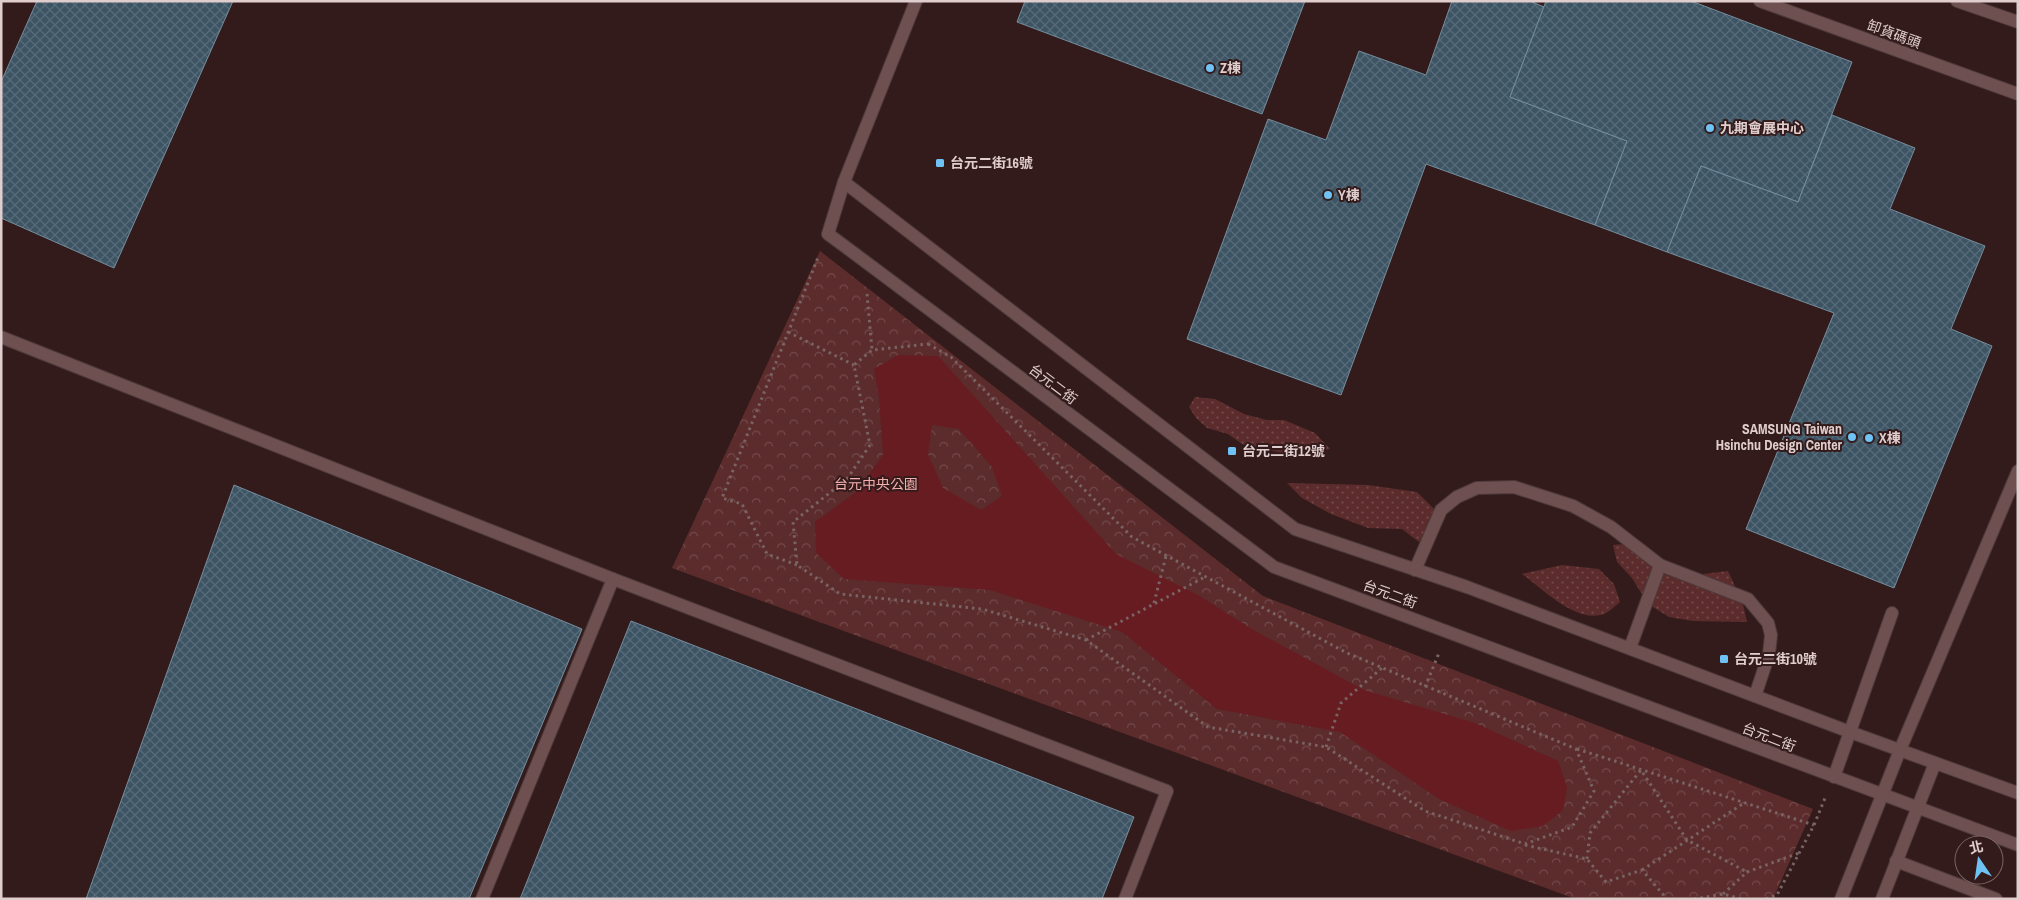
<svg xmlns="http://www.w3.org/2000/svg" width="2019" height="900" font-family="'Archivo Narrow','Noto Sans TC',sans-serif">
<defs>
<pattern id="grass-dots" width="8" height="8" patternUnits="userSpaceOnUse" patternTransform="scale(1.25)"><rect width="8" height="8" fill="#5c2c2d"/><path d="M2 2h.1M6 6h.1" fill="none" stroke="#73494a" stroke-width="1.8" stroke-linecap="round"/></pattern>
<pattern id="park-crowns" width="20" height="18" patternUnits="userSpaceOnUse" patternTransform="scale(1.25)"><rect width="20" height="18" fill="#5c2c2d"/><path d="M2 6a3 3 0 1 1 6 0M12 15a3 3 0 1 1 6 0" fill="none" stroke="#73494a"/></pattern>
<pattern id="building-cross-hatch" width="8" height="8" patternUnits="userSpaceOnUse" patternTransform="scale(1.25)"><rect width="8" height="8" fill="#3c5464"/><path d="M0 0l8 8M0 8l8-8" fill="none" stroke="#586b79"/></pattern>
</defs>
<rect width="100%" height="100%" fill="#341b1b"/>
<g fill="url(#grass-dots)">
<path d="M1195,397L1215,399L1244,414L1267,420H1284L1315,433L1330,449L1306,454L1283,453L1242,444L1228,434L1207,428L1196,418L1189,407Z"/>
<path d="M1287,483L1368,485L1417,492L1435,510L1431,527L1419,542L1402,529L1368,528L1331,514L1302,498Z"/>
<path d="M1638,543L1658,566L1695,575L1728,571L1743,604L1747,622L1693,621L1669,617L1648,604L1632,578L1617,562L1613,545Z"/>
<path d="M1562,565L1599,569L1614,584L1620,602C1615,606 1609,612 1604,614C1576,624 1542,588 1522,574Z"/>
</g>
<path fill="url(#park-crowns)" d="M820,251L1263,596L1813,809L1773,899H1576L672,568Z"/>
<path fill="#671c22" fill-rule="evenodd" d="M898,355L938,356L1116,554L1198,595L1255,631L1364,690L1475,723L1558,761L1567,787L1563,810L1543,826L1511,831L1439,799L1340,732L1217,709L1122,632L990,590L844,579L816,553L815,522L856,492L883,455L879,398L874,369ZM932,425L959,429L992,467L1002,496L981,510L943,488L928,454Z"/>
<g fill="url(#building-cross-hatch)" stroke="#738e9f">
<path d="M37,1H233L114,268L1,218V82Z"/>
<path d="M1025,1H1305L1262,114L1017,22Z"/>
<path d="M1452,1H1530L1544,7L1510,97L1627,141L1595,225L1426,164L1341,395L1187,339L1268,119L1326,140L1359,51L1426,75Z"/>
<path d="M1546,1H1691L1852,62L1798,202L1701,166L1667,252L1595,225L1627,141L1510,97Z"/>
<path d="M1832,115L1915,148L1890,209L1985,246L1951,329L1992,346L1894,588L1746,529L1834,313L1667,252L1701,166L1798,202Z"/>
<path d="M234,485L582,629L469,899H86Z"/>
<path d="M631,621L1134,817L1102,899H520Z"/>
</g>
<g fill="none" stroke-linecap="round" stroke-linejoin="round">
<defs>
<g id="minor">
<path d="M916,1L844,182L828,234L843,245L1274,567L2018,845"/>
<path d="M1760,1L2018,94"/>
<path d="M1957,1L2018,22"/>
<path d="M844,182L1295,529L1467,587L1850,732L2018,793"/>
<path d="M1,337L613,579L1167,791L1125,899"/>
<path d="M1415,570L1441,510L1457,497L1477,488L1514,487L1573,506L1611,527L1660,565L1748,599L1768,623L1771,635L1769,654L1755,696"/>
<path d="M1630,648L1660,565"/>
<path d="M1834,777L1892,613"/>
<path d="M1896,861L1996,899"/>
<path d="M482,899L613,579"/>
<path d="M1841,899L1900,750L2018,471"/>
<path d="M1882,899L1935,763"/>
</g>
</defs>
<use href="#minor" stroke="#4e393a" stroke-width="14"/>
<g stroke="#796363" stroke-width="3" stroke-dasharray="2.5 4" stroke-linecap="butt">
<path d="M867,294L872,350"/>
<path d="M788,332L854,365"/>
<path d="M928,344L951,357L1132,537L1347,653L1576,749L1594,791L1572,827L1525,844L1425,811L1326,747L1208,727L1086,640L982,609L840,594L797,565L793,522L847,479L870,445L854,365L872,350Z"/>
<path d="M797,565L767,554L742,504L722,498L819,255"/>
<path d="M1154,603L1166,556"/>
<path d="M1086,640L1205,577"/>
<path d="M1425,687L1439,653"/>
<path d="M1326,747L1341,703L1382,668"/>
<path d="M1577,749L1814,825"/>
<path d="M1525,845L1587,859L1606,882L1642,870L1667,899"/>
<path d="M1587,859L1590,833L1641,770L1687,840L1747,872"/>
<path d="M1642,870L1744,803"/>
<path d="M1723,894L1747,872L1799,853"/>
<path d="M1694,899L1723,894L1742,899"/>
<path d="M1766,899L1777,895L1814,825L1825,798"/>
</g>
<use href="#minor" stroke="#6d504f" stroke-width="12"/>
</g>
<g fill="#6fc2f4" stroke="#341b1b" stroke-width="2">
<circle cx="1210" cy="68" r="5"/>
<circle cx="1710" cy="128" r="5"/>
<rect x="935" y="158" width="10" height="10" rx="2.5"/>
<circle cx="1328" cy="195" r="5"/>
<circle cx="1852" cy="437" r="5"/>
<circle cx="1869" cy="438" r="5"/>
<rect x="1227" y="446" width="10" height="10" rx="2.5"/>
<rect x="1719" y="654" width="10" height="10" rx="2.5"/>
</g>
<g text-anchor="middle" stroke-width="4" stroke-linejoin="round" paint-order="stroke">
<g font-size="14" fill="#e0cece" stroke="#341b1b">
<text transform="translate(1894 34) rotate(20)" y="5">卸貨碼頭</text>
<text transform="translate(1053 384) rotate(37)" y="5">台元二街</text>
<text transform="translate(1390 594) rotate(20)" y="5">台元二街</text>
<text transform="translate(1769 737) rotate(21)" y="5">台元二街</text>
</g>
<g font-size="14" font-weight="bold" fill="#e0cece" stroke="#341b1b" text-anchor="start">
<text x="1220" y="73">Z棟</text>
<text x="1720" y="133">九期會展中心</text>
<text x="950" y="168">台元二街16號</text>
<text x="1338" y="200">Y棟</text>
<text x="1842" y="434" text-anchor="end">SAMSUNG Taiwan<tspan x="1842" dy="16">Hsinchu Design Center</tspan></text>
<text x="1879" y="443">X棟</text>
<text x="1242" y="456">台元二街12號</text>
<text x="1734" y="664">台元二街10號</text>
</g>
<g font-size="14" fill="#f5afae" stroke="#341b1b">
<text x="876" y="489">台元中央公園</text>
</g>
</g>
<rect width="2019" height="900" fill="none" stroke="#e0cece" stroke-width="5"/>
<g transform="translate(1979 860) rotate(347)"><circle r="24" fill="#341b1b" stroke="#796363"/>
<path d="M0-4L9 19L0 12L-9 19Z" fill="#6fc2f4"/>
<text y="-8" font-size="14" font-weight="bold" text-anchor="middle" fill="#e0cece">北</text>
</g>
</svg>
